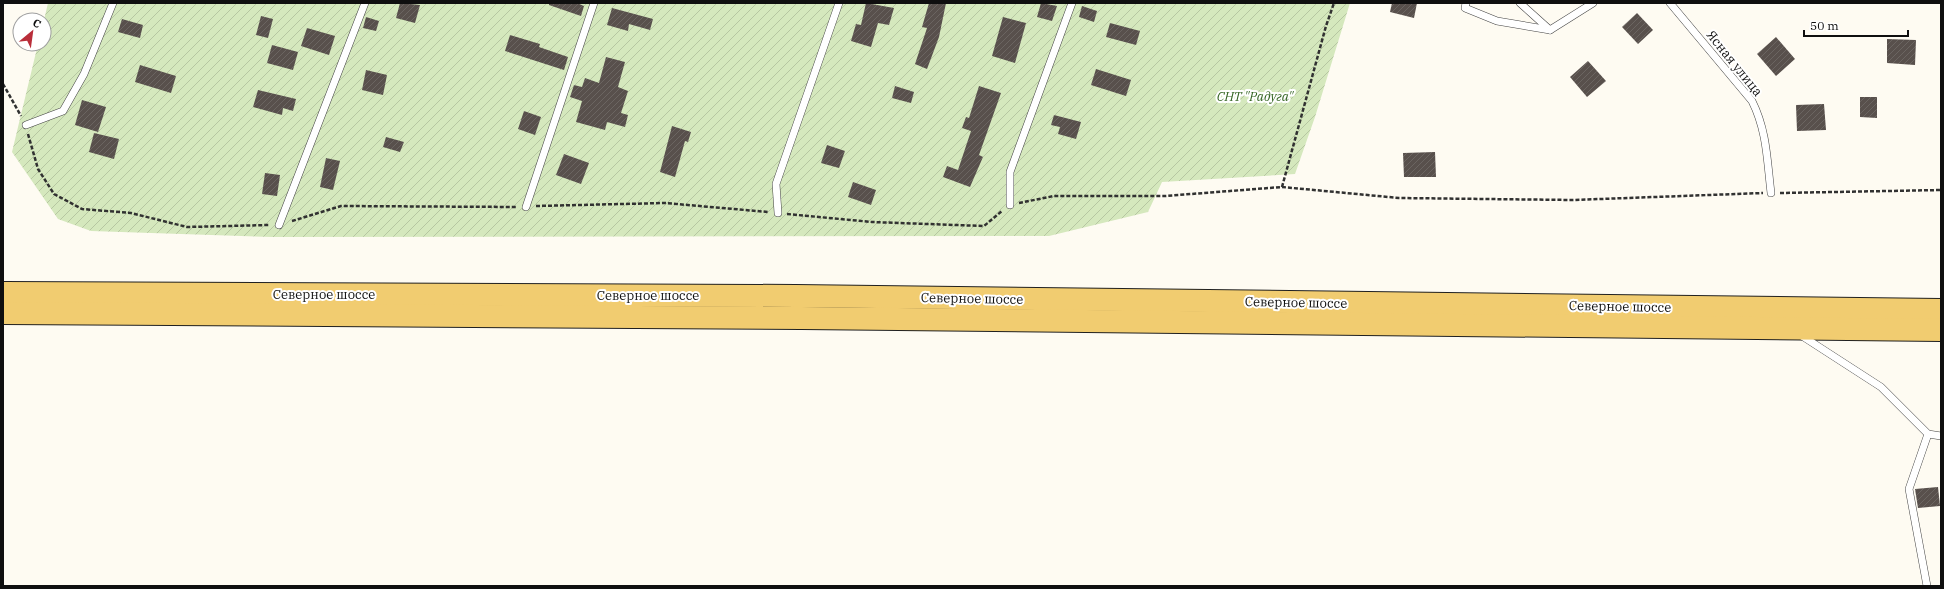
<svg xmlns="http://www.w3.org/2000/svg" width="1944" height="589" font-family="'IBM Plex Serif',serif">
<defs>
<pattern id="garden-furrows" width="10" height="10" patternUnits="userSpaceOnUse"><rect width="10" height="10" fill="#d5e8bd"/><path d="M-1 1l2-2M0 10L10 0M9 11l2-2" fill="none" stroke="#b6c6a1"/></pattern>
<pattern id="building-hatch" width="6" height="6" patternUnits="userSpaceOnUse"><rect width="6" height="6" fill="#58504c"/><path d="M-1 1l2-2M0 6l6-6M5 7l2-2" fill="none" stroke="#6b6561"/></pattern>
</defs>
<rect width="100%" height="100%" fill="#fefbf2"/>
<path fill="url(#garden-furrows)" d="M48,3H1350L1315,117L1295,174L1162,182L1148,212L1049,236L272,237L91,231L58,219L12,152L38,44H44V20Z"/>
<g fill="url(#building-hatch)">
<path d="M400,3L420,5L415,23L396,18Z"/>
<path d="M549,3H577L584,6L581,16L549,5Z"/>
<path d="M866,3L894,8L889,25L878,23L871,47L851,41L856,24L861,25Z"/>
<path d="M929,3H946L939,37L927,69L915,64L927,28L922,27Z"/>
<path d="M1041,3L1057,6L1052,21L1037,17Z"/>
<path d="M1392,3H1417L1414,18L1390,12Z"/>
<path d="M1082,6L1097,11L1094,22L1079,17Z"/>
<path d="M612,8L653,19L650,30L629,24L628,31L607,25Z"/>
<path d="M1637,13L1653,30L1638,44L1622,27Z"/>
<path d="M261,16L273,19L268,38L256,35Z"/>
<path d="M366,17L379,21L376,31L363,28Z"/>
<path d="M1003,17L1026,23L1015,63L992,56Z"/>
<path d="M122,19L143,25L140,38L118,32Z"/>
<path d="M1110,23L1140,31L1136,45L1106,37Z"/>
<path d="M307,28L335,36L329,55L301,46Z"/>
<path d="M510,35L540,44L539,47L568,57L564,70L505,51Z"/>
<path d="M1776,37L1795,59L1776,76L1757,54Z"/>
<path d="M1887,39L1916,40L1915,65L1887,63Z"/>
<path d="M272,45L298,52L293,70L267,63Z"/>
<path d="M606,57L625,62L618,87L628,91L621,113L628,115L625,127L607,122L605,130L576,122L582,101L570,97L574,85L582,87L585,78L599,83Z"/>
<path d="M1588,61L1606,81L1587,97L1570,77Z"/>
<path d="M140,65L176,76L171,93L135,82Z"/>
<path d="M1096,69L1131,80L1126,96L1091,85Z"/>
<path d="M366,70L387,75L383,95L362,90Z"/>
<path d="M895,86L914,92L911,103L892,98Z"/>
<path d="M979,86L1001,93L979,155L983,157L970,187L943,177L947,166L958,170L971,131L962,128L966,117L969,118Z"/>
<path d="M258,90L296,99L293,111L283,108L282,115L253,107Z"/>
<path d="M1860,97H1877V118L1860,117Z"/>
<path d="M82,100L106,107L98,132L75,125Z"/>
<path d="M1824,104L1826,130L1797,131L1796,105Z"/>
<path d="M524,111L541,117L535,135L518,129Z"/>
<path d="M1054,115L1081,122L1076,139L1058,134L1060,127L1051,125Z"/>
<path d="M672,126L691,132L688,142L685,141L675,177L660,172Z"/>
<path d="M94,133L119,139L114,159L89,152Z"/>
<path d="M386,137L404,142L400,152L383,147Z"/>
<path d="M827,145L845,151L839,168L821,163Z"/>
<path d="M1435,152L1436,177H1404L1403,153Z"/>
<path d="M564,154L589,163L581,184L556,175Z"/>
<path d="M326,158L340,161L333,190L320,187Z"/>
<path d="M265,173L280,175L277,196L262,194Z"/>
<path d="M853,182L876,190L871,205L848,197Z"/>
<path d="M1938,487L1940,506L1918,508L1915,489Z"/>
</g>
<g fill="none" stroke-linecap="round" stroke-linejoin="round">
<defs>
<g id="lane">
<path d="M1466,3L1465,8L1497,21L1550,30L1593,3"/>
<path d="M1520,3L1550,30"/>
<path d="M1670,3L1752,101C1767,131 1767,160 1771,193"/>
<path d="M26,125L63,111L84,74L113,3"/>
<path d="M1010,205V172L1072,3"/>
<path d="M526,207L594,3"/>
<path d="M778,213L776,184L839,3"/>
<path d="M279,225L365,3"/>
<path d="M1799,334L1881,387L1928,434L1941,436"/>
<path d="M1927,586L1909,489L1928,434"/>
</g>
<g id="primary">
<path d="M3,293L796,296L1941,310"/>
<path d="M3,313L802,318L1941,330"/>
</g>
</defs>
<use href="#lane" stroke="#424242" stroke-width="8"/>
<use href="#primary" stroke="#202020" stroke-width="24"/>
<g stroke="#313131" stroke-width="2.5" stroke-dasharray="4 2" stroke-linecap="butt">
<path d="M3,84L21,116"/>
<path d="M28,134L38,169L54,194L82,209L131,213L187,227L269,225"/>
<path d="M1282,187L1326,26L1334,3"/>
<path d="M1780,193L1941,190"/>
<path d="M1019,203L1054,196H1165L1282,187L1399,198L1573,200L1763,193"/>
<path d="M536,206L665,203L768,212"/>
<path d="M787,214L872,222L984,226L1002,211"/>
<path d="M292,221L341,206L517,207"/>
</g>
<use href="#lane" stroke="#fff" stroke-width="7"/>
<use href="#primary" stroke="#f1cc70" stroke-width="22"/>
</g>
<g text-anchor="middle" stroke-width="4" stroke-linejoin="round" paint-order="stroke">
<g font-size="13" fill="#0f0f0f" stroke="#fff">
<text transform="translate(1735 63) rotate(51)" y="5">Ясная улица</text>
<text x="324" y="299">Северное шоссе</text>
<text x="648" y="300">Северное шоссе</text>
<text transform="translate(972 298) rotate(1)" y="5">Северное шоссе</text>
<text transform="translate(1296 302) rotate(1)" y="5">Северное шоссе</text>
<text transform="translate(1620 306) rotate(1)" y="5">Северное шоссе</text>
</g>
<g font-size="13" font-style="italic" fill="#336422" stroke="#fff">
<text x="1255" y="101">СНТ "Радуга"</text>
</g>
</g>
<rect width="1944" height="589" fill="none" stroke="#0f0f0f" stroke-width="8"/>
<g transform="translate(32 32) rotate(29)"><circle r="19" fill="#ffffff" stroke="#9f9f9f"/>
<path d="M0-3L7 15L0 10L-7 15Z" fill="#b92e3a"/>
<text y="-6" font-size="11" font-weight="bold" text-anchor="middle" fill="#0f0f0f">С</text>
</g>
<path d="M1804 30v6h104v-6" fill="none" stroke="#0f0f0f" stroke-width="2"/>
<text x="1810" y="30" font-size="12" fill="#0f0f0f" stroke="#ffffff" stroke-width="3" paint-order="stroke">50 m</text>
</svg>
